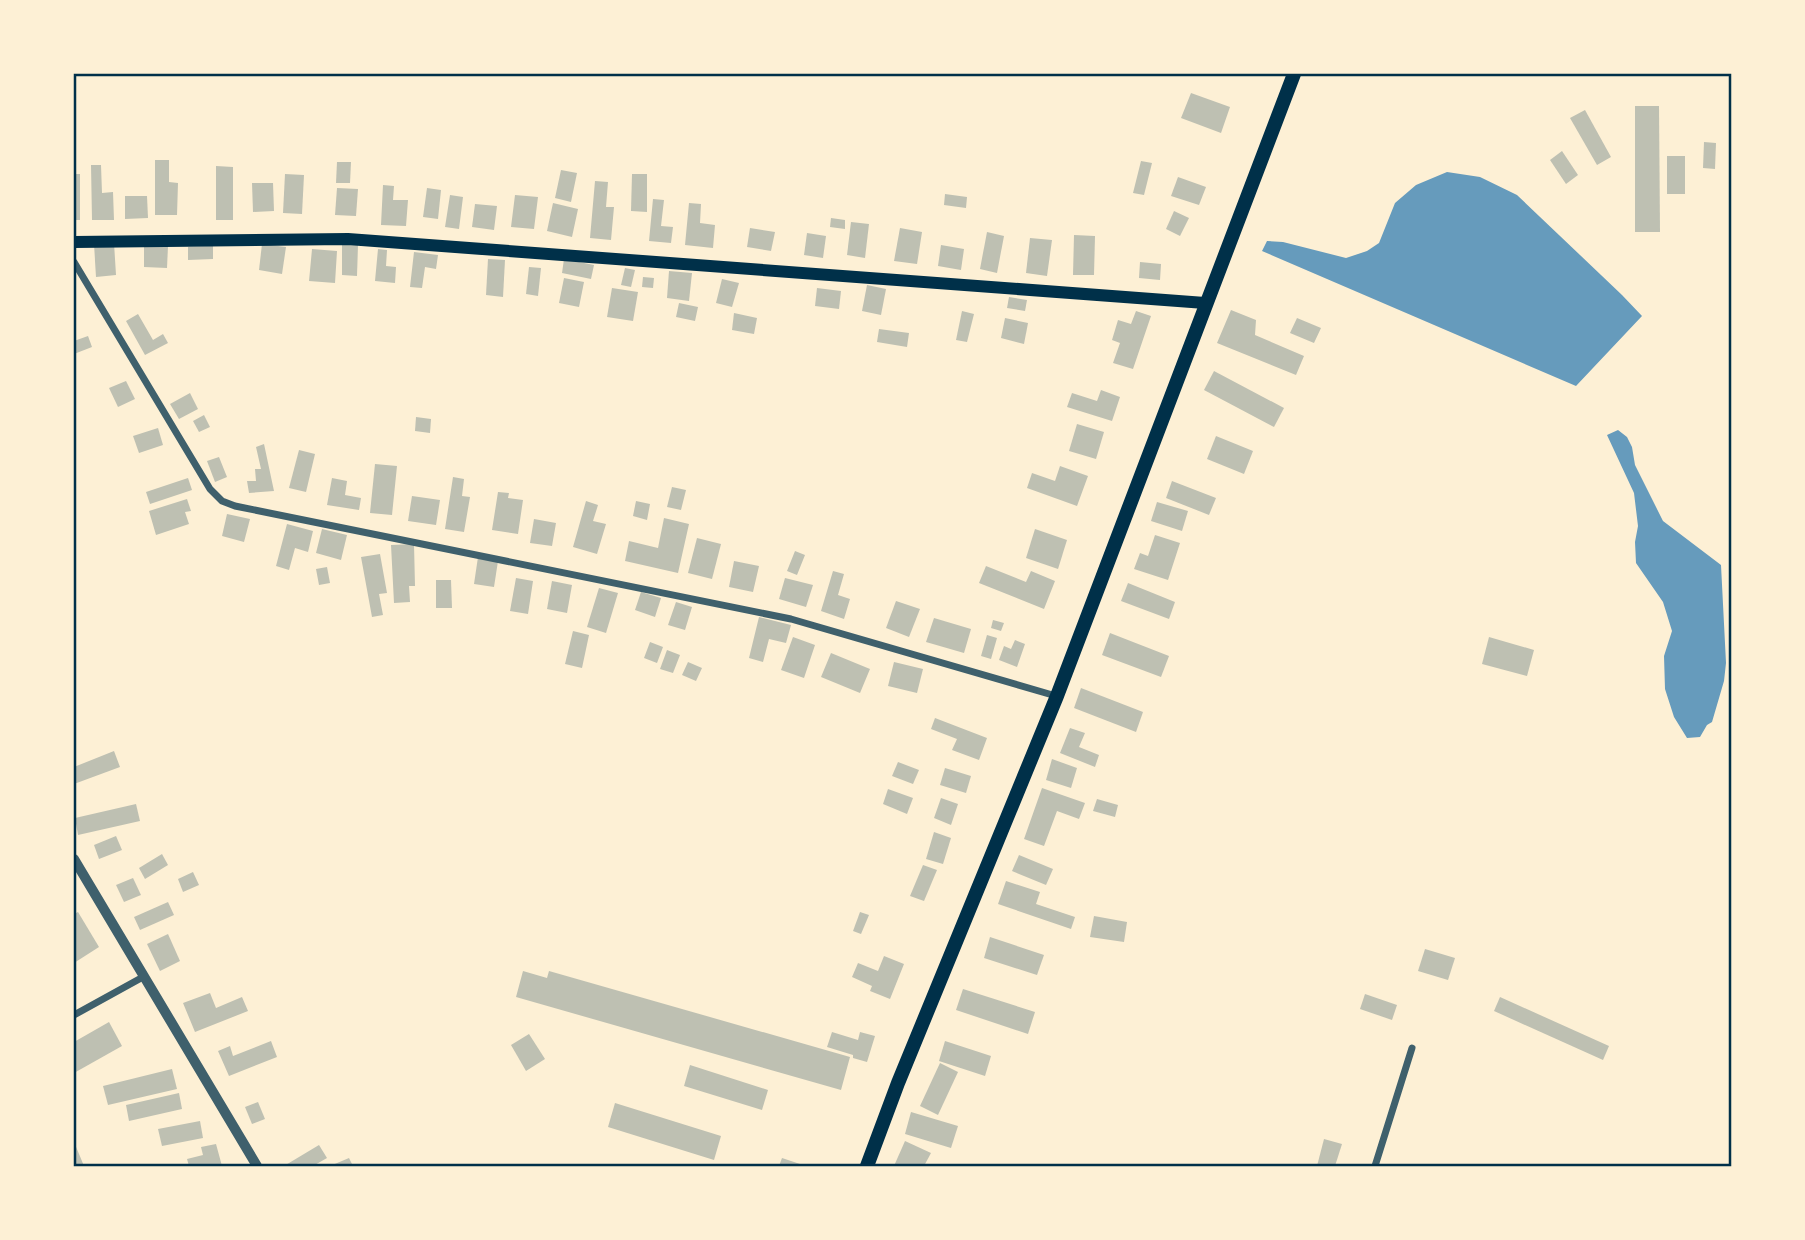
<svg xmlns="http://www.w3.org/2000/svg" width="1805" height="1240" font-family="Manrope,sans-serif">
<rect width="100%" height="100%" fill="#fdf0d5"/>
<g fill="#669bbc">
<path d="M1447,172L1480,177L1517,195L1622,295L1642,316L1576,386L1262,251L1267,241L1283,242L1346,258L1367,251L1379,243L1395,203L1416,185Z"/>
<path d="M1618,430L1627,437L1632,447L1635,465L1663,521L1721,565L1726,663L1724,681L1712,722L1707,725L1700,737L1687,738L1674,717L1665,689L1664,656L1672,631L1663,602L1636,563L1635,542L1638,526L1634,493L1607,435Z"/>
</g>
<g fill="#bec0b2">
<path d="M1191,93L1230,107L1221,133L1181,118Z"/>
<path d="M1635,106H1659L1660,232H1635Z"/>
<path d="M1585,110L1611,157L1597,165L1570,118Z"/>
<path d="M1704,142L1716,143L1715,169L1703,168Z"/>
<path d="M1562,151L1578,175L1566,184L1550,160Z"/>
<rect x="1667" y="156" width="18" height="38"/>
<path d="M155,160H169V182L178,183L177,215H155Z"/>
<path d="M1141,161L1152,163L1144,195L1133,193Z"/>
<path d="M337,162H351L350,183H336Z"/>
<path d="M91,165H101L102,193L113,192L114,220H92Z"/>
<path d="M216,166L233,167V220H216Z"/>
<path d="M561,170L577,173L571,202L555,198Z"/>
<rect x="74" y="174" width="6" height="46"/>
<path d="M285,174L304,175L302,214L283,213Z"/>
<path d="M632,174H647V212L631,211Z"/>
<path d="M1178,177L1206,187L1199,205L1171,196Z"/>
<path d="M595,181L608,182L606,207H614L611,240L590,238Z"/>
<path d="M252,183H273L274,211L253,212Z"/>
<path d="M383,185L394,186L393,200H408L406,226L381,225Z"/>
<path d="M337,188L358,189L356,216L335,215Z"/>
<path d="M427,188L441,190L438,219L423,217Z"/>
<path d="M945,194L967,197L966,208L944,205Z"/>
<path d="M450,195L463,197L459,229L445,227Z"/>
<path d="M515,195L538,197L534,229L511,227Z"/>
<path d="M125,196H147L148,218L125,219Z"/>
<path d="M653,199L664,200L661,226L673,227L671,243L649,241Z"/>
<path d="M553,203L578,209L572,237L547,231Z"/>
<path d="M689,203L701,204L700,223L715,225L713,248L685,245Z"/>
<path d="M475,204L497,206L494,230L472,227Z"/>
<path d="M1174,211L1189,218L1180,236L1166,229Z"/>
<path d="M831,218L845,220V229L830,227Z"/>
<path d="M851,222L869,224L865,258L847,255Z"/>
<path d="M750,228L775,232L771,251L747,247Z"/>
<path d="M900,228L922,232L917,264L894,261Z"/>
<path d="M987,232L1004,236L997,273L980,269Z"/>
<path d="M807,233L826,236L823,258L804,255Z"/>
<path d="M1074,235L1095,236L1094,275H1073Z"/>
<path d="M1030,238L1052,240L1047,276L1026,273Z"/>
<path d="M114,243L116,275L96,277L94,244Z"/>
<path d="M262,244L286,247L282,274L259,270Z"/>
<path d="M342,244L358,245L357,276L342,275Z"/>
<path d="M144,245L168,246L167,268L144,267Z"/>
<path d="M941,245L964,249L961,270L938,266Z"/>
<path d="M213,246V259L188,260V247Z"/>
<path d="M312,249L337,251L335,283L309,281Z"/>
<path d="M378,249L387,250L386,266L396,267L395,283L375,281Z"/>
<path d="M414,252L438,255L436,269L425,267L422,288L410,287Z"/>
<path d="M488,259L505,260L503,297L486,295Z"/>
<path d="M564,259L594,265L591,279L562,273Z"/>
<path d="M1140,262L1161,264L1160,280L1139,278Z"/>
<path d="M529,267L541,268L538,296L526,294Z"/>
<path d="M625,268L635,270L631,287L621,285Z"/>
<path d="M669,271L692,273L689,301L667,298Z"/>
<path d="M643,277L654,278L653,288L642,287Z"/>
<path d="M564,278L584,282L579,307L559,303Z"/>
<path d="M722,279L739,283L732,307L716,303Z"/>
<path d="M867,285L886,289L881,315L862,311Z"/>
<path d="M612,288L638,292L633,321L607,317Z"/>
<path d="M817,288L841,291L839,309L815,306Z"/>
<path d="M1009,297L1027,300L1025,311L1007,308Z"/>
<path d="M679,303L698,307L695,321L676,317Z"/>
<path d="M1231,310L1256,320L1255,335L1304,356L1296,375L1217,343Z"/>
<path d="M962,311L974,314L967,342L956,340Z"/>
<path d="M1136,311L1151,316L1133,369L1113,363L1120,343L1112,340L1118,320L1131,324Z"/>
<path d="M734,313L757,318L754,334L732,330Z"/>
<path d="M138,314L153,340L163,334L168,343L145,355L126,321Z"/>
<path d="M1005,318L1028,323L1024,344L1001,338Z"/>
<path d="M1297,318L1321,328L1314,343L1290,333Z"/>
<path d="M879,329L909,333L907,347L877,342Z"/>
<path d="M88,336L92,347L74,354V341Z"/>
<path d="M1214,371L1284,408L1274,427L1204,390Z"/>
<path d="M126,381L135,399L118,407L109,388Z"/>
<path d="M1101,390L1120,397L1112,421L1067,407L1072,393L1097,401Z"/>
<path d="M190,393L198,409L179,419L170,404Z"/>
<path d="M204,415L210,427L199,432L193,421Z"/>
<path d="M416,417L431,419L430,433L415,431Z"/>
<path d="M1077,424L1104,432L1096,459L1069,451Z"/>
<path d="M158,428L163,445L139,453L133,436Z"/>
<path d="M1216,436L1253,451L1244,474L1207,459Z"/>
<path d="M264,444L274,491L249,493L247,481H256L255,469H261L256,447Z"/>
<path d="M299,450L315,454L306,492L289,488Z"/>
<path d="M219,457L227,477L215,482L207,461Z"/>
<path d="M375,464L397,466L392,515L370,513Z"/>
<path d="M1060,466L1088,476L1077,506L1027,488L1032,473L1055,481Z"/>
<path d="M453,477L464,479L462,496L470,497L464,532L445,529Z"/>
<path d="M188,478L192,490L150,504L146,492Z"/>
<path d="M332,478L347,481L345,495L361,498L359,510L327,505Z"/>
<path d="M1172,481L1216,498L1209,515L1166,498Z"/>
<path d="M672,487L686,490L681,510L667,507Z"/>
<path d="M498,492L509,493L508,498L523,500L518,534L492,530Z"/>
<path d="M412,496L440,500L436,525L408,521Z"/>
<path d="M187,499L191,511L185,512L189,524L156,535L149,511Z"/>
<path d="M586,501L598,505L593,521L606,524L597,554L573,547Z"/>
<path d="M636,501L650,504L647,520L633,516Z"/>
<path d="M1157,502L1188,511L1182,531L1151,521Z"/>
<path d="M227,514L250,519L244,542L222,536Z"/>
<path d="M664,518L689,524L678,573L625,561L629,541L658,548Z"/>
<path d="M534,519L556,523L552,546L530,543Z"/>
<path d="M287,524L313,531L308,552L295,548L289,570L276,566Z"/>
<path d="M322,529L347,535L341,560L316,553Z"/>
<path d="M1035,529L1067,540L1058,569L1026,558Z"/>
<path d="M1155,535L1180,543L1168,580L1134,569L1140,553L1148,556Z"/>
<path d="M697,538L721,544L712,579L688,573Z"/>
<path d="M414,544L415,586H409L410,602L394,603L391,545Z"/>
<path d="M795,551L805,555L797,575L787,571Z"/>
<path d="M380,554L387,593L379,594L383,615L372,617L361,557Z"/>
<path d="M478,557L498,561L494,587L474,584Z"/>
<path d="M734,561L759,566L753,592L729,587Z"/>
<path d="M986,566L1026,582L1031,571L1055,581L1044,609L979,583Z"/>
<path d="M327,567L330,583L319,585L316,569Z"/>
<path d="M833,571L844,574L838,595L850,599L844,619L821,611Z"/>
<path d="M516,578L533,581L528,614L510,611Z"/>
<path d="M785,578L813,585L806,607L779,599Z"/>
<path d="M436,580H451L452,608H436Z"/>
<path d="M552,581L572,585L567,613L547,609Z"/>
<path d="M1128,583L1175,602L1169,619L1121,601Z"/>
<path d="M599,588L618,593L606,633L587,627Z"/>
<path d="M641,592L661,598L655,617L635,610Z"/>
<path d="M896,601L920,609L909,637L886,628Z"/>
<path d="M676,602L692,607L685,630L668,625Z"/>
<path d="M759,617L791,625L786,643L769,639L763,662L749,658Z"/>
<path d="M934,618L971,629L964,653L926,642Z"/>
<path d="M993,620L1004,623L1001,631L991,628Z"/>
<path d="M573,631L589,635L582,668L565,664Z"/>
<path d="M1110,633L1169,656L1161,677L1102,655Z"/>
<path d="M987,635L997,638L991,659L981,656Z"/>
<path d="M793,637L815,645L804,678L781,670Z"/>
<path d="M1489,637L1534,650L1527,676L1482,664Z"/>
<path d="M1015,640L1025,644L1017,667L999,660L1004,646L1011,649Z"/>
<path d="M650,642L663,647L657,663L644,658Z"/>
<path d="M667,650L680,655L673,673L660,669Z"/>
<path d="M831,653L870,669L860,693L821,677Z"/>
<path d="M688,662L702,668L696,681L682,675Z"/>
<path d="M894,662L923,669L917,693L888,686Z"/>
<path d="M1081,688L1143,712L1136,732L1074,708Z"/>
<path d="M935,718L987,738L979,760L952,750L957,739L931,729Z"/>
<path d="M1070,728L1085,733L1079,747L1099,755L1095,767L1060,753Z"/>
<path d="M114,751L120,767L74,784V767Z"/>
<path d="M1052,759L1077,768L1071,788L1046,780Z"/>
<path d="M898,762L919,770L913,784L892,776Z"/>
<path d="M945,768L971,776L966,793L940,785Z"/>
<path d="M1042,788L1085,803L1079,819L1057,811L1044,846L1024,839Z"/>
<path d="M888,789L913,798L907,814L883,804Z"/>
<path d="M941,798L958,804L951,825L934,818Z"/>
<path d="M1097,799L1118,805L1115,817L1093,811Z"/>
<path d="M136,804L140,821L78,835L75,818Z"/>
<path d="M934,832L951,838L943,864L926,859Z"/>
<path d="M116,836L122,850L99,859L94,845Z"/>
<path d="M162,854L168,865L145,879L139,868Z"/>
<path d="M1019,855L1053,869L1046,885L1012,871Z"/>
<path d="M923,865L937,870L924,901L910,896Z"/>
<path d="M193,872L199,885L183,892L178,879Z"/>
<path d="M133,878L141,895L124,902L116,885Z"/>
<path d="M1006,881L1040,892L1036,904L1075,917L1071,929L998,904Z"/>
<path d="M168,902L174,915L140,930L134,917Z"/>
<path d="M78,912L99,947L74,963V914Z"/>
<path d="M860,912L869,915L861,934L853,931Z"/>
<path d="M1094,916L1127,922L1124,942L1090,937Z"/>
<path d="M168,934L180,961L160,971L147,944Z"/>
<path d="M990,937L1044,955L1037,975L984,958Z"/>
<path d="M1425,949L1455,958L1448,980L1418,971Z"/>
<path d="M884,956L904,964L890,999L870,991L872,986L852,977L858,963L878,971Z"/>
<path d="M523,971L547,978L549,971L850,1057L841,1090L516,997Z"/>
<path d="M963,989L1035,1012L1028,1034L956,1010Z"/>
<path d="M210,993L216,1008L242,997L248,1011L195,1032L183,1003Z"/>
<path d="M1365,994L1397,1005L1392,1020L1360,1009Z"/>
<path d="M1500,997L1609,1046L1603,1060L1494,1011Z"/>
<path d="M109,1022L122,1046L74,1073V1042Z"/>
<path d="M832,1032L858,1040L860,1032L875,1036L867,1062L853,1058V1055L827,1047Z"/>
<path d="M529,1034L545,1059L526,1071L511,1045Z"/>
<path d="M271,1041L277,1057L229,1076L218,1051L230,1046L233,1056Z"/>
<path d="M945,1041L991,1056L985,1076L939,1061Z"/>
<path d="M940,1063L958,1072L938,1115L920,1106Z"/>
<path d="M690,1065L768,1090L762,1110L684,1086Z"/>
<path d="M172,1069L177,1089L108,1105L103,1086Z"/>
<path d="M179,1093L182,1109L129,1121L126,1105Z"/>
<path d="M258,1102L265,1119L252,1124L245,1107Z"/>
<path d="M615,1103L721,1136L714,1160L608,1127Z"/>
<path d="M911,1112L958,1126L951,1148L905,1134Z"/>
<path d="M200,1121L203,1138L162,1146L158,1129Z"/>
<path d="M1324,1139L1342,1144L1335,1166H1317Z"/>
<path d="M905,1141L931,1153L924,1166H894Z"/>
<path d="M74,1142L84,1166H74Z"/>
<path d="M216,1144L222,1166H189L187,1159L203,1155L201,1147Z"/>
<path d="M319,1145L327,1158L313,1166H284Z"/>
<path d="M349,1158L353,1166H330Z"/>
<path d="M782,1158L806,1166H779Z"/>
</g>
<g fill="none" stroke-linecap="round" stroke-linejoin="round">
<g stroke="#3f606c" stroke-width="7">
<path d="M74,262L210,489L222,501L235,506L791,619L1056,696"/>
<path d="M74,1015L143,977"/>
<path d="M1375,1166L1412,1048"/>
</g>
<path stroke="#3f606c" stroke-width="10" d="M74,859L257,1166"/>
<path stroke="#003049" stroke-width="12" d="M74,242L348,239L1205,303"/>
<path stroke="#003049" stroke-width="14" d="M867,1166L898,1083L1057,696L1294,74"/>
</g>
<rect width="1805" height="1240" fill="none" stroke="#fdf0d5" stroke-width="150"/>
<rect x="75" y="75" width="1655" height="1090" fill="none" stroke="#003049" stroke-width="2.5"/>
</svg>
